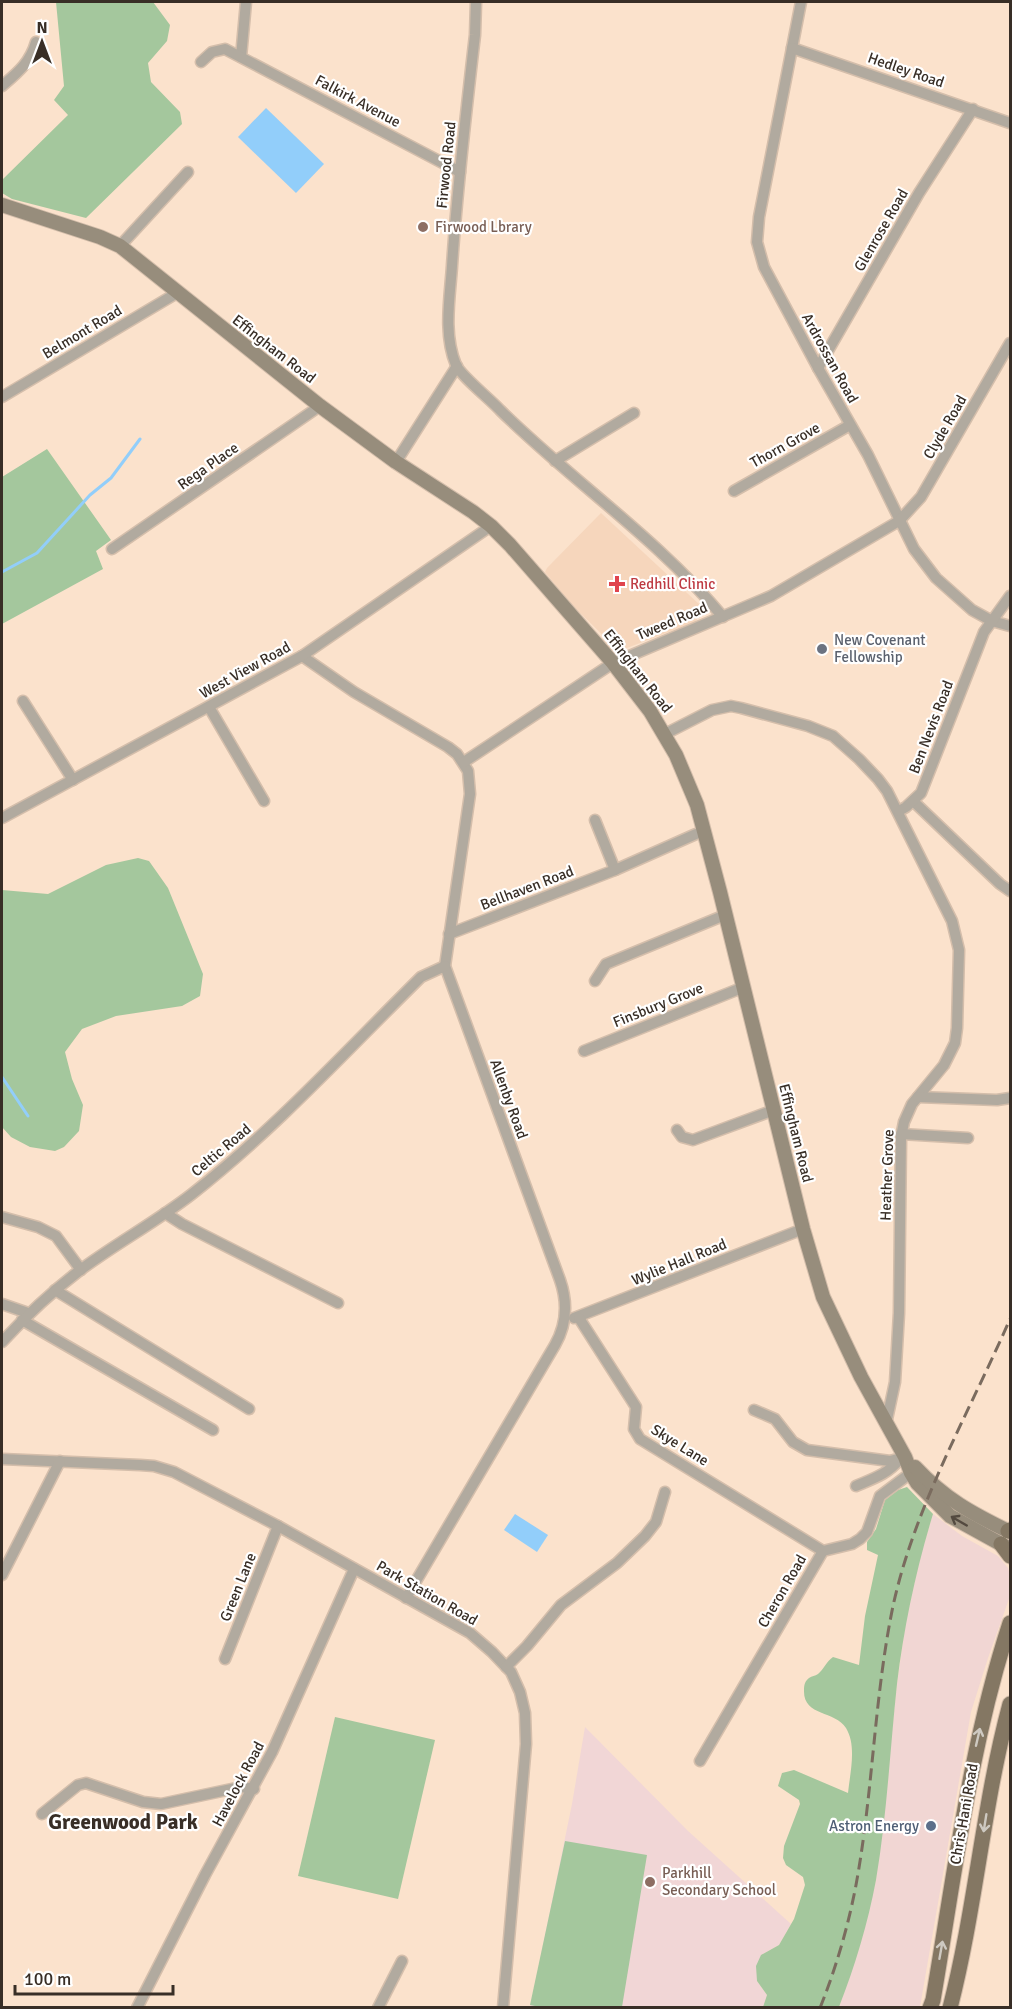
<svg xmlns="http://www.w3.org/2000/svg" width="1012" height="2009" font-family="Signika,sans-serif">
<rect width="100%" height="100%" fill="#fbe2cc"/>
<path fill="#f1d6d3" d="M933,1514L962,1536L998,1556L1008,1568L1010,1575V1596L988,1658L971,1712L920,2007L839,2008L862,1938L876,1880L897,1684L906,1620L921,1554Z"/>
<path fill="#f6d6bc" d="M601,513L701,606L700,616L695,622L619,651L572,605L545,572L547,568Z"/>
<path fill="#f1d6d6" d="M585,1727L688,1831L791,1924L779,1945L761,1955L757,1981L767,1995L763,2007L530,2008L572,1804Z"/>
<g fill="#a4c79d">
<path d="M56,2H153L170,25L167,41L148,63L151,82L180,112L182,124L86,218L12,199L2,193V180L68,115L54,100L64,86Z"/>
<path d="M47,449L111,540L96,551L103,569L2,624V477Z"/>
<path d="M138,858L149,861L168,888L203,974L200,996L182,1006L116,1016L82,1029L65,1052L72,1079L83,1105L79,1131L64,1147L55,1151L30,1147L11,1137L2,1127V890L48,894L106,865Z"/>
<path d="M907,1487L933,1514C916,1570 904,1626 897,1684C890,1749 887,1815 876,1880C868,1923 855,1966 839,2007H763L767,1995L757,1981L756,1966L761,1955L779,1945L794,1919L805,1885L803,1877L786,1865L783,1858L784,1846L800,1804L799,1800L778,1786L782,1773L794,1770L848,1793C850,1773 857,1746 846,1728C835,1710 803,1717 804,1690C804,1685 805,1681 809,1678C812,1676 815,1676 818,1674C824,1669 826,1662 833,1657L859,1665L865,1616L878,1555L867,1550V1542L876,1529L885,1500L898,1490Z"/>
<path d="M335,1717L435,1740L398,1899L298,1876Z"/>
<path d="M565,1841L647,1855L622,2007L545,2008L530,2005Z"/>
</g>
<g fill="#92cefa">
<path d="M266,108L324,164L296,193L238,137Z"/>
<path d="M515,1514L548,1535L537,1552L504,1530Z"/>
</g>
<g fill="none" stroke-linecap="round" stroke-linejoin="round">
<g stroke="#92cefa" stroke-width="3">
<path d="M2,572L37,553L90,495L111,478L140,439"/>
<path d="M2,1077L28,1116"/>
</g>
<defs>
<g id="street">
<path d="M476,2L475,35C466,112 457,189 452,266C450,297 443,334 456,365C460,375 491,400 500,410C572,481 658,539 723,617"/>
<path d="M801,2L759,217L757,242L764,267L818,368L868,455L914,549L936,578L972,610L992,621L1010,626"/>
<path d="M792,48L1010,123"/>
<path d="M241,57L246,2"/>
<path d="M201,62L212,52L225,49L460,172"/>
<path d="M2,86C17,73 30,63 36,42"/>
<path d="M120,246L188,172"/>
<path d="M818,368L919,193L973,109"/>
<path d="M2,397L177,293"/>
<path d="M555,461L634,413"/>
<path d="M396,462L457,366"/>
<path d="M734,491L850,425"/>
<path d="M112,549L320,406"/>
<path d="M302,656L354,692L448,747L457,754L468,771L470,794L445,966L560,1280C568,1303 567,1324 555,1345L406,1598"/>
<path d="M23,701L73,780"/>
<path d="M209,707L264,801"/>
<path d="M665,734L712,710L731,706L741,708L808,726L833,736L859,759L878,779L887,791L952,921L959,950L957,1028L955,1043L944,1065L912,1104L904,1122L901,1137L899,1313L895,1382L886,1424"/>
<path d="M464,762L613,663L771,596L899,521L921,497L1010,343"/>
<path d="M913,801L1000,884L1010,891"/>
<path d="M899,811L906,807L921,793L979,645L984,632L1010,596"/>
<path d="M2,818L302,656L491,526"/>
<path d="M595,820L615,870"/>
<path d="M449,934L615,870L696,834"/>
<path d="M595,981L606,964L725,915"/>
<path d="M584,1051L744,987"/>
<path d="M918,1097L997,1100L1010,1098"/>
<path d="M677,1130L682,1137L693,1140L774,1110"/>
<path d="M901,1134L968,1138"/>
<path d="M165,1213L182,1224L338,1303"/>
<path d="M2,1217L38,1227L56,1236L81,1270"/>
<path d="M55,1290L249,1409"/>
<path d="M2,1304L28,1313"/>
<path d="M574,1318L803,1229"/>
<path d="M579,1318L636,1407L634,1429L640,1439L823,1551"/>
<path d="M22,1320L213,1430"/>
<path d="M2,1342C26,1316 50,1293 79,1271C115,1244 156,1222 192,1194C275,1129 346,1051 421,977L445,966"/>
<path d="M754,1410L775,1419L793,1442L807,1450L890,1461L905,1457"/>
<path d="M2,1459L140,1465L154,1466L174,1472L278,1526L470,1633L492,1652L511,1672L520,1692L525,1713L526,1744L503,2008"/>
<path d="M856,1486C872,1479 888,1474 899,1460"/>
<path d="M2,1575L60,1461"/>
<path d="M225,1659L278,1526"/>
<path d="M506,1667L527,1646L561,1605L617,1563L645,1536L656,1522L665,1492"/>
<path d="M700,1761L823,1551L852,1544L860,1539L867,1532L880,1496L916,1469"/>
<path d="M42,1814L78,1785L86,1783L143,1802L161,1804L241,1787L254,1789"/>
<path d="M137,2008L205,1875L272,1752L354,1569"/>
<path d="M378,2008L402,1961"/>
</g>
<g id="secondary">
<path d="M2,205L100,237L120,246L320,406L396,462L473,512L491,526L510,545L613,663L650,711L676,755L697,805L720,892L803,1229L823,1297L861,1377L905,1457L911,1473L917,1483L950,1516L1010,1549"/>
<path d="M915,1467C945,1499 971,1513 1010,1532"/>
</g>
<g id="primary">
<path d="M1008,1531L1010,1530"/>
<path d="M1001,1544L1010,1556"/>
<path d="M930,2008L933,2000C955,1872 970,1745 1010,1623"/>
<path d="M950,2008C976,1907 983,1804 1010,1704"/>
</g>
</defs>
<use href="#street" stroke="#d4beab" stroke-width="13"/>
<use href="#secondary" stroke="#d4beab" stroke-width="16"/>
<use href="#primary" stroke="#d4beab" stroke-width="17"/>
<use href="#street" stroke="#b1aa9f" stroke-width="10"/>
<use href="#secondary" stroke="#978d7c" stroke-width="14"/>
<use href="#primary" stroke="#847763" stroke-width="15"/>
<path stroke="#7a6b5e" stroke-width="3" stroke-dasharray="12 6" stroke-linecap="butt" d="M820,2008C836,1968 848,1927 856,1885C873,1793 874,1698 893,1606C915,1505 969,1413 1010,1319"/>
</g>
<defs><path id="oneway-shaft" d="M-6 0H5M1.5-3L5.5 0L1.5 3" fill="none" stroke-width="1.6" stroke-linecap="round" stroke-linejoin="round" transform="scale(1.5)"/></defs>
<use stroke="#544a40" href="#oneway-shaft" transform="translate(959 1521) rotate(-150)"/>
<g stroke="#cec9c1">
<use href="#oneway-shaft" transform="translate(978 1737) rotate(-77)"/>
<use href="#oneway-shaft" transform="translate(985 1823) rotate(99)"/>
<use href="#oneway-shaft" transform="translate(941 1950) rotate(-80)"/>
</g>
<g fill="#8d6e63" stroke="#fff" stroke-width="2">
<circle cx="423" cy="227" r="6"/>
<circle cx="650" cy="1882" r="6"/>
</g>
<path fill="#e0444e" stroke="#fff" stroke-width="2" d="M614 575h6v6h6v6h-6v6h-6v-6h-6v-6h6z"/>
<circle fill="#6b7280" stroke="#fff" stroke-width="2" cx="822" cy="649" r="6"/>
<circle fill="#5c6f8a" stroke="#fff" stroke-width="2" cx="931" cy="1826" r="6"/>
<g text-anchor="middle" stroke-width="4.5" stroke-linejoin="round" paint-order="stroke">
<g font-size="15" fill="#382e26" stroke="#fff">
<text transform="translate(906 70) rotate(19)" y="5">Hedley Road</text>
<text transform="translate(358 101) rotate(28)" y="5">Falkirk Avenue</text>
<text transform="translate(446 165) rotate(-84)" y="5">Firwood Road</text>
<text transform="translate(881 230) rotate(-60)" y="5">Glenrose Road</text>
<text transform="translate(82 332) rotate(-31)" y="5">Belmont Road</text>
<text transform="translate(274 349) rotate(38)" y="5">Effingham Road</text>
<text transform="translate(830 358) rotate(61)" y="5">Ardrossan Road</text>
<text transform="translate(945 427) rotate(-60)" y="5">Clyde Road</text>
<text transform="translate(785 445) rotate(-29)" y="5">Thorn Grove</text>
<text transform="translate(208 466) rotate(-35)" y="5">Rega Place</text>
<text transform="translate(672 621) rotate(-23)" y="5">Tweed Road</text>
<text transform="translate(245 670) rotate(-29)" y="5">West View Road</text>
<text transform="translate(638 671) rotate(52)" y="5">Effingham Road</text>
<text transform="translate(931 727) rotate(-69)" y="5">Ben Nevis Road</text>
<text transform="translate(527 888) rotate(-21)" y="5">Bellhaven Road</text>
<text transform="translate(658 1005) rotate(-22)" y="5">Finsbury Grove</text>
<text transform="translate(509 1099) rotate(70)" y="5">Allenby Road</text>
<text transform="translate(796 1133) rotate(76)" y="5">Effingham Road</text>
<text transform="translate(221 1150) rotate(-40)" y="5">Celtic Road</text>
<text transform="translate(887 1175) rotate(-88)" y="5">Heather Grove</text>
<text transform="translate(679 1262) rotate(-22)" y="5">Wylie Hall Road</text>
<text transform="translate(680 1445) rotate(32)" y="5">Skye Lane</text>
<text transform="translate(238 1587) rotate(-68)" y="5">Green Lane</text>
<text transform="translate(782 1591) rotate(-60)" y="5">Cheron Road</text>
<text transform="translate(427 1593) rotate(30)" y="5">Park Station Road</text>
<text transform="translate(238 1784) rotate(-62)" y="5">Havelock Road</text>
<text transform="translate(964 1814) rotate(-80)" y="5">Chris Hani Road</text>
</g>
<g font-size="15" fill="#785e54" stroke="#fff" text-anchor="start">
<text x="435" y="232">Firwood Lbrary</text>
<text x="662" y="1878">Parkhill<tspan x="662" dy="17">Secondary School</tspan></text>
</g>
<g font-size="15" fill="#be3a42" stroke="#fff" text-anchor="start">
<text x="630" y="589">Redhill Clinic</text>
</g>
<g font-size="15" fill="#5b616d" stroke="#fff" text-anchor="start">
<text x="834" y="645">New Covenant<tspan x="834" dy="17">Fellowship</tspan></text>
</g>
<g font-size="15" fill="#4e5e75" stroke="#fff" text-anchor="end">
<text x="919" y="1831">Astron Energy</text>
</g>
<g font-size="21" font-weight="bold" fill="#382e26" stroke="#fff">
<text x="123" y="1829">Greenwood Park</text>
</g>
</g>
<rect width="1012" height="2009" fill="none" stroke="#382e26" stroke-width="6"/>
<g transform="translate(42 42)" stroke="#ffffff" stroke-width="4.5" paint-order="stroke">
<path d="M0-4.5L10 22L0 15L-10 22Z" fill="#382e26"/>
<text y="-9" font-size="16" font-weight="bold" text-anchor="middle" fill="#382e26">N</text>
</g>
<path d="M15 1985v9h158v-9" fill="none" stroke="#382e26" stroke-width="3"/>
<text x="24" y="1985" font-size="18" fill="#382e26" stroke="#ffffff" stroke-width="4.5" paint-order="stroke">100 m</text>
</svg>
